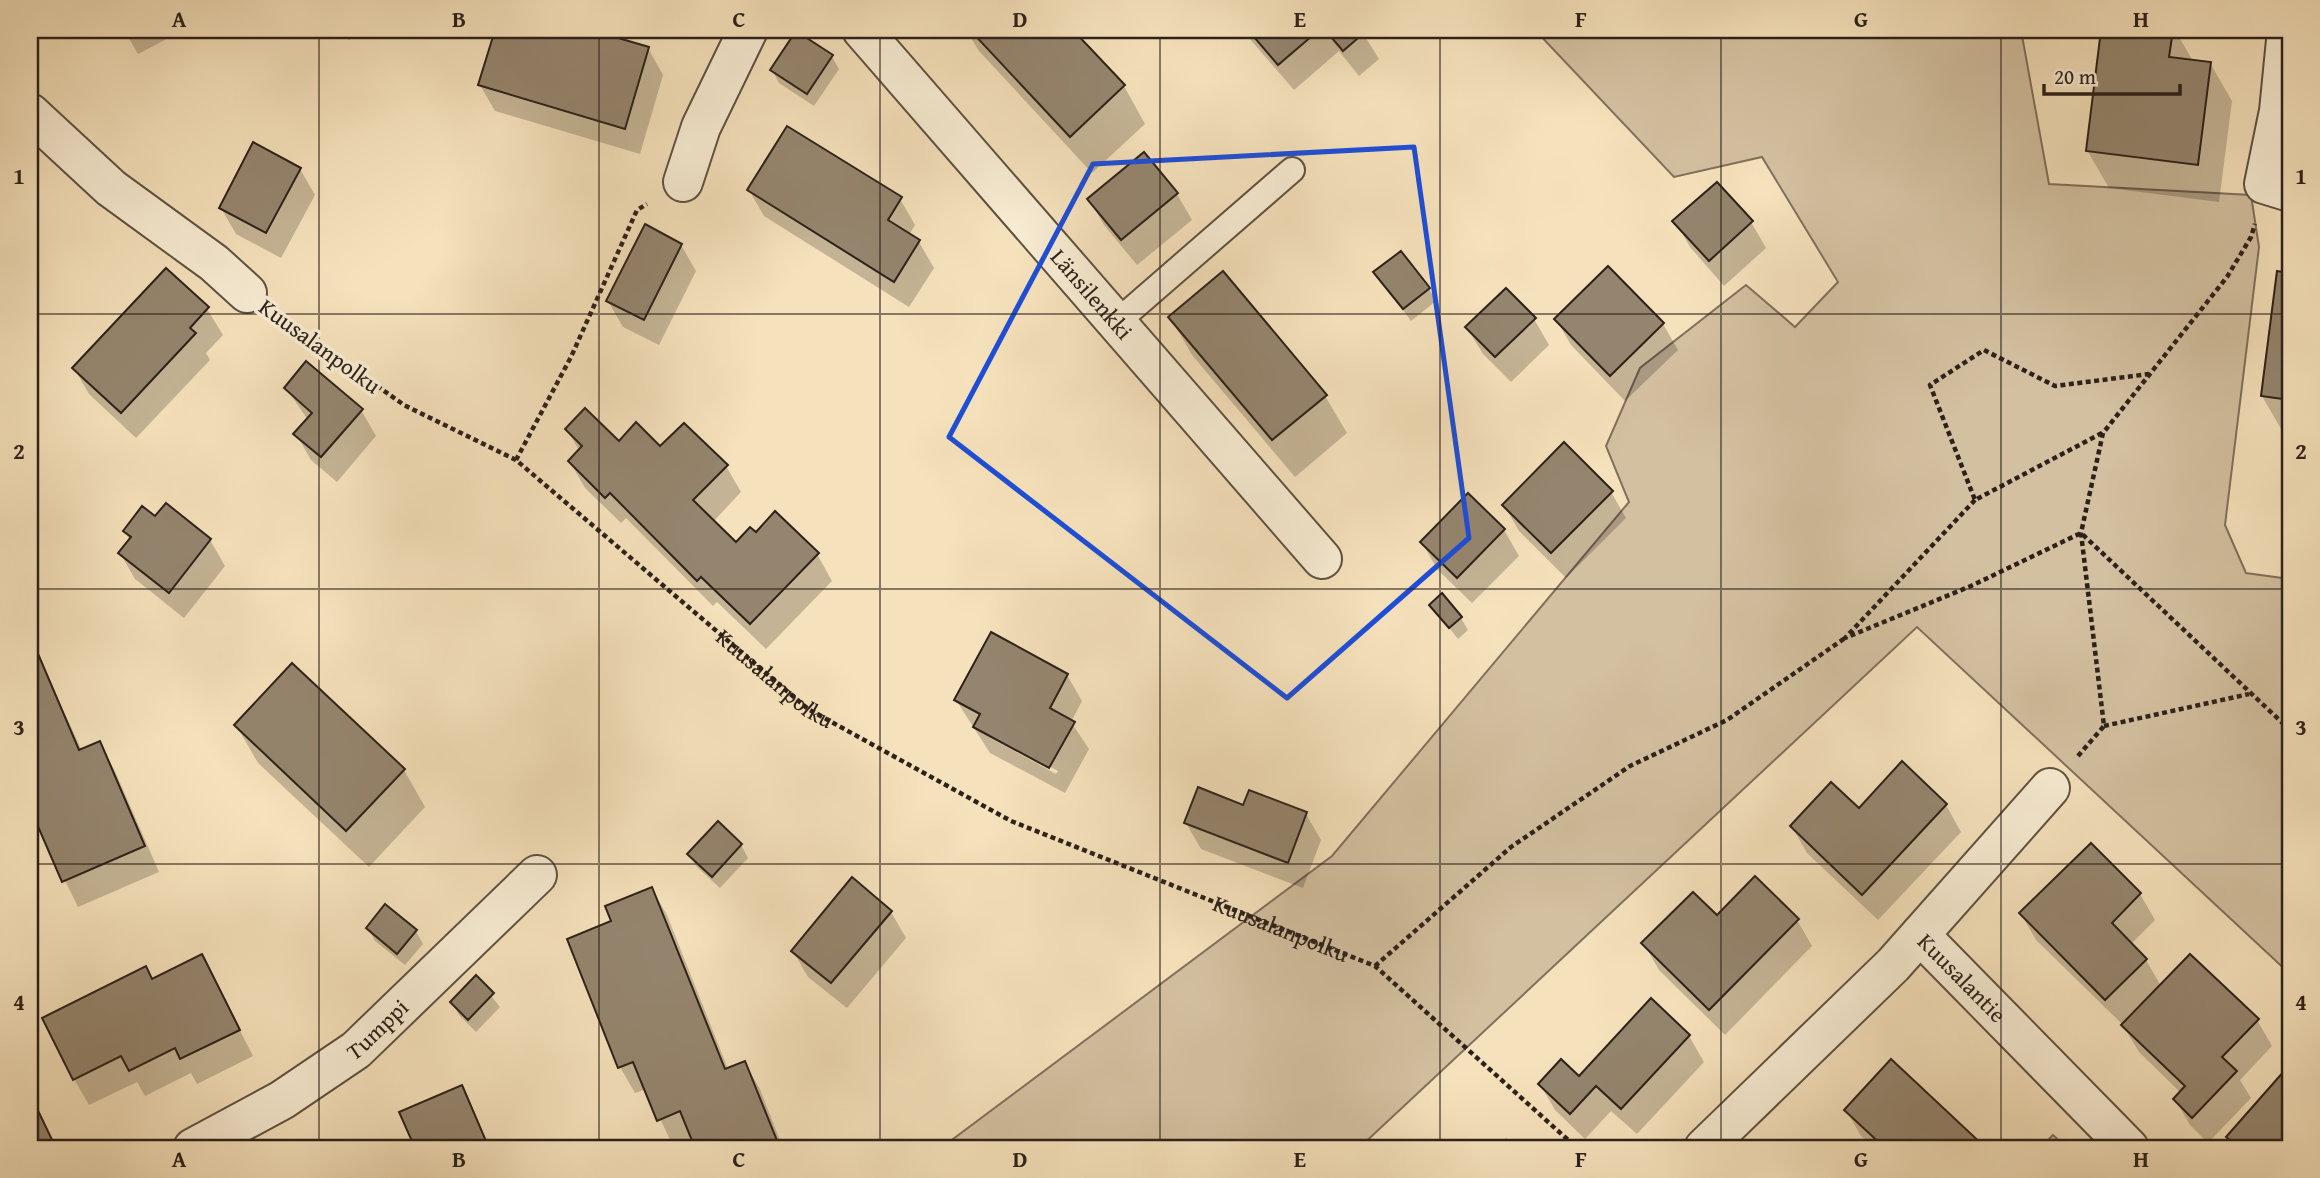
<svg xmlns="http://www.w3.org/2000/svg" width="2320" height="1178" font-family="'Gentium Book Plus',serif">
<rect width="100%" height="100%" fill="#f5e1bb"/>
<filter id="stains"><feTurbulence type="fractalNoise" baseFrequency=".00286" numOctaves="4"/><feColorMatrix values="0 0 0 0 .2 0 0 0 0 .09 0 0 0 0 .02 0 0 0 .5 -.17"/></filter>
<radialGradient id="worn" r=".72"><stop offset=".6" stop-color="#630" stop-opacity="0"/><stop offset="1" stop-color="#630" stop-opacity=".3"/></radialGradient>
<g fill="#d3c0a0" stroke="#80705d" stroke-width="2">
<path d="M1535,30H2021L2049,184L2251,195L2259,247L2225,525L2246,573L2290,579V974L1917,627L1359,1148H941L1332,856L1629,502L1606,446L1640,368L1746,285L1795,327L1838,282L1762,157L1674,177Z"/>
<path d="M2053,1135L2067,1148H2040Z"/>
</g>
<g fill="#0003" fill-rule="evenodd">
<path d="M124,30H184L138,54Z"/>
<path d="M322,30H354L350,40Z"/>
<path d="M497,30H585L648,48L663,75L640,154L495,111L480,85Z"/>
<path d="M966,30H1071L1124,86L1145,124L1092,173L979,51Z"/>
<path d="M1242,30H1361L1379,59L1359,76L1339,51L1294,90Z"/>
<path d="M2103,30H2175L2193,61L2210,63L2232,101L2219,202L2109,188L2087,150Z"/>
<path d="M832,57L839,69L814,106L779,83L772,70Z"/>
<path d="M1144,154L1177,194L1192,220L1137,265L1104,225L1089,199Z"/>
<path d="M300,169L315,195L281,258L236,234L221,208Z"/>
<path d="M749,190L900,199L915,225L909,235L919,242L934,268L909,307L764,216Z"/>
<path d="M1675,221L1751,222L1766,248L1724,286L1690,247Z"/>
<path d="M681,245L696,271L659,345L623,327L608,301Z"/>
<path d="M1376,273L1429,289L1436,301L1411,321Z"/>
<path d="M2278,273L2290,275V434H2284L2262,396Z"/>
<path d="M207,309L223,335L206,353L210,360L136,438L89,394L74,368Z"/>
<path d="M1170,317L1325,396L1347,433L1295,477L1192,355Z"/>
<path d="M1534,319L1549,345L1511,382L1483,354L1467,328Z"/>
<path d="M1556,319L1663,324L1678,350L1625,401L1571,345Z"/>
<path d="M286,388L361,410L376,436L337,482L311,460L296,434L308,420Z"/>
<path d="M567,429L726,466L741,492L713,522L736,544L756,535L817,554L832,581L766,649L717,602L713,606L626,518L621,523L585,488L570,462L580,452Z"/>
<path d="M1611,492L1626,518L1566,578L1519,531L1504,505Z"/>
<path d="M155,519L210,540L225,566L184,618L135,579L120,553L130,541L125,531Z"/>
<path d="M1504,530L1519,556L1472,603L1437,569L1422,542Z"/>
<path d="M1431,605L1461,618L1468,630L1458,639Z"/>
<path d="M30,637L82,751L99,743L114,769L159,872L78,907L30,809Z"/>
<path d="M1067,675L1082,701L1071,722L1089,749L1065,793L990,753L956,700ZM991,734L1058,771L1056,774L991,738Z"/>
<path d="M236,725L404,770L425,807L369,867L258,763Z"/>
<path d="M1902,764L1946,805L1961,832L1878,920L1807,853L1792,827L1859,810Z"/>
<path d="M1244,807L1306,814L1321,840L1303,888L1201,849L1186,823Z"/>
<path d="M741,845L748,858L720,888L697,867L689,854Z"/>
<path d="M2091,845L2140,894L2155,920L2131,944L2146,960L2161,986L2257,1020L2272,1046L2240,1080L2251,1098L2208,1143L2190,1125L2175,1099L2181,1093L2139,1052L2122,1024L2036,940L2021,914Z"/>
<path d="M652,889L667,915L728,1069L745,1063L760,1089L783,1148H697L693,1138L673,1146L646,1089L635,1093L620,1067Z"/>
<path d="M891,912L906,938L847,1008L808,977L793,951Z"/>
<path d="M1717,917L1797,920L1812,946L1725,1035L1659,970L1644,944Z"/>
<path d="M368,928L416,931L423,944L405,965L375,941Z"/>
<path d="M202,957L253,1056L197,1084L191,1073L145,1096L137,1082L89,1105L74,1079L153,981Z"/>
<path d="M476,977L500,1007L476,1032L459,1015L452,1002Z"/>
<path d="M1689,1036L1704,1062L1637,1134L1611,1111L1585,1139L1555,1110L1540,1084L1579,1078Z"/>
<path d="M1891,1062L1984,1148H1874L1861,1136L1846,1110Z"/>
<path d="M2285,1073L2290,1077V1148H2234L2228,1138Z"/>
<path d="M461,1087L489,1148H417L402,1113Z"/>
</g>
<g fill="#95856e" stroke="#2c211a" stroke-width="2">
<path d="M495,30H591L649,47L625,129L478,85Z"/>
<path d="M970,30H1073L1125,85L1070,137Z"/>
<path d="M1248,30H1319L1278,65Z"/>
<path d="M1325,30H1363L1365,32L1343,51Z"/>
<path d="M2101,30H2173L2169,57L2211,62L2198,165L2086,151Z"/>
<path d="M796,31L833,55L807,94L770,70Z"/>
<path d="M787,126L902,197L888,220L920,240L894,282L747,190Z"/>
<path d="M253,142L301,168L266,233L219,208Z"/>
<path d="M1144,152L1178,193L1121,240L1087,199Z"/>
<path d="M1717,182L1753,221L1709,261L1672,221Z"/>
<path d="M645,224L682,244L644,320L606,301Z"/>
<path d="M1401,251L1430,288L1403,309L1373,272Z"/>
<path d="M1608,266L1664,323L1610,376L1554,319Z"/>
<path d="M166,268L209,307L190,328L196,333L121,413L72,368Z"/>
<path d="M1223,271L1327,395L1272,440L1168,317Z"/>
<path d="M2277,271L2290,273V400L2261,396Z"/>
<path d="M1506,288L1536,318L1495,357L1465,327Z"/>
<path d="M306,361L363,409L321,457L293,434L312,413L284,388Z"/>
<path d="M585,408L619,441L636,422L660,446L684,423L728,465L693,500L736,542L750,527L756,532L775,511L819,553L750,624L701,577L697,581L610,493L605,498L568,461L582,446L565,429Z"/>
<path d="M1564,442L1613,491L1551,553L1502,505Z"/>
<path d="M1468,493L1505,529L1457,578L1420,542Z"/>
<path d="M166,503L211,539L169,593L118,553L131,537L123,531L142,506L155,516Z"/>
<path d="M1442,593L1462,617L1449,628L1429,605Z"/>
<path d="M991,632L1068,674L1050,708L1075,722L1049,768L973,727L980,714L954,700Z"/>
<path d="M30,635L79,750L100,741L145,846L62,882L30,808Z"/>
<path d="M292,663L405,769L346,831L234,725Z"/>
<path d="M1902,761L1947,804L1862,895L1790,826L1831,782L1859,808Z"/>
<path d="M1198,787L1243,805L1249,790L1307,812L1288,863L1184,823Z"/>
<path d="M718,821L742,844L712,877L687,854Z"/>
<path d="M2091,843L2141,893L2112,923L2147,959L2105,1000L2019,913Z"/>
<path d="M1755,876L1799,919L1709,1010L1641,943L1693,892L1717,915Z"/>
<path d="M852,877L892,911L831,983L791,951Z"/>
<path d="M652,887L725,1069L745,1061L780,1148H695L680,1111L657,1121L633,1062L618,1068L567,939L611,921L605,906Z"/>
<path d="M385,904L417,930L397,954L366,928Z"/>
<path d="M202,954L240,1030L180,1059L175,1048L129,1071L121,1056L73,1080L42,1018L146,966L152,979Z"/>
<path d="M2190,954L2259,1019L2222,1057L2237,1071L2192,1118L2173,1099L2185,1086L2121,1025Z"/>
<path d="M476,975L494,993L468,1020L450,1002Z"/>
<path d="M1651,998L1690,1035L1621,1109L1596,1086L1570,1114L1538,1084L1561,1059L1579,1076Z"/>
<path d="M1891,1059L1986,1148H1885L1844,1110Z"/>
<path d="M2285,1070L2290,1075V1148H2239L2226,1137Z"/>
<path d="M462,1085L489,1148H415L399,1112Z"/>
<path d="M30,1094L56,1148H30Z"/>
<path d="M1506,1140L1513,1148H1496Z"/>
</g>
<g fill="none" stroke-linecap="round" stroke-linejoin="round">
<defs>
<path id="service" d="M1117,322L1292,170"/>
<g id="minor">
<path id="s2" d="M862,30L1322,559"/>
<path d="M2287,30L2279,111L2264,184L2290,192"/>
<path d="M30,113L111,188L214,263L247,293"/>
<path d="M683,182L701,127L748,30"/>
<path id="s3" d="M1920,935L2129,1148"/>
<path id="s4" d="M193,1148L282,1100L356,1050L537,875"/>
<path d="M1704,1148L1893,965L2050,788"/>
</g>
</defs>
<use href="#service" stroke="#5e5142" stroke-width="28"/>
<use href="#minor" stroke="#5e5142" stroke-width="42"/>
<g stroke="#2c211a" stroke-width="4.5" stroke-dasharray="5 3.5" stroke-linecap="butt">
<path id="s1" d="M280,317L404,405L516,460L808,709L1011,821L1375,966L1577,1148"/>
<path d="M2102,433L1975,500L1930,385L1984,350L2055,386L2149,374"/>
<path d="M516,460L571,357L637,210L647,204"/>
<path d="M1975,500L1845,638L1971,586L2081,533L2290,730"/>
<path d="M2104,726L2249,694"/>
<path d="M2078,756L2104,726L2081,533L2103,433L2227,277L2251,237L2255,224"/>
<path d="M1375,966L1511,847L1630,766L1727,720L1845,638"/>
</g>
<use href="#service" stroke="#f8ecd3" stroke-width="24"/>
<use href="#minor" stroke="#f8ecd3" stroke-width="38"/>
</g>
<path fill="none" stroke="#1d4ed8" stroke-width="5" stroke-linejoin="round" d="M1414,147L1469,538L1287,698L949,437L1093,164Z"/>
<path fill="none" stroke="#2c211a" stroke-width="2" stroke-opacity="0.55" d="M319,30V1148M599,30V1148M880,30V1148M1160,30V1148M1440,30V1148M1721,30V1148M2001,30V1148M30,314H2290M30,589H2290M30,864H2290"/>
<g text-anchor="middle" stroke-width="7" stroke-linejoin="round" paint-order="stroke">
<g font-size="23" fill="#2c211a" stroke="#f8ecd3">
<text dy="8" stroke="none"><textPath href="#s2" startOffset="350">Länsilenkki</textPath></text>
<text transform="translate(320 346) rotate(36)" y="8">Kuusalanpolku</text>
<text dy="8" stroke="none"><textPath href="#s1" startOffset="616">Kuusalanpolku</textPath></text>
<text dy="8" stroke="none"><textPath href="#s1" startOffset="1183">Kuusalanpolku</textPath></text>
<text dy="8" stroke="none"><textPath href="#s3" startOffset="60">Kuusalantie</textPath></text>
<text dy="8" stroke="none"><textPath href="#s4" startOffset="220">Tumppi</textPath></text>
</g>
</g>
<rect width="2320" height="1178" fill="none" stroke="#f5e1bb" stroke-width="77"/>
<path d="M2044 84v10h136v-10" fill="none" stroke="#2c211a" stroke-width="3.5"/>
<text x="2054" y="84" font-size="21" fill="#2c211a" stroke="#f8ecd3" stroke-width="5" paint-order="stroke">20 m</text>
<rect x="38" y="38" width="2244" height="1102" fill="none" stroke="#2c211a" stroke-width="2.5"/>
<g font-size="23" text-anchor="middle" font-weight="bold" fill="#2c211a">
<text x="179" y="27">A</text>
<text x="459" y="27">B</text>
<text x="739" y="27">C</text>
<text x="1020" y="27">D</text>
<text x="1300" y="27">E</text>
<text x="1581" y="27">F</text>
<text x="1861" y="27">G</text>
<text x="2141" y="27">H</text>
<text x="19" y="184">1</text>
<text x="2301" y="184">1</text>
<text x="19" y="459">2</text>
<text x="2301" y="459">2</text>
<text x="19" y="735">3</text>
<text x="2301" y="735">3</text>
<text x="19" y="1010">4</text>
<text x="2301" y="1010">4</text>
<text x="179" y="1167">A</text>
<text x="459" y="1167">B</text>
<text x="739" y="1167">C</text>
<text x="1020" y="1167">D</text>
<text x="1300" y="1167">E</text>
<text x="1581" y="1167">F</text>
<text x="1861" y="1167">G</text>
<text x="2141" y="1167">H</text>
</g>
<rect width="100%" height="100%" filter="url(#stains)"/>
<rect width="100%" height="100%" fill="url(#worn)"/>
</svg>
